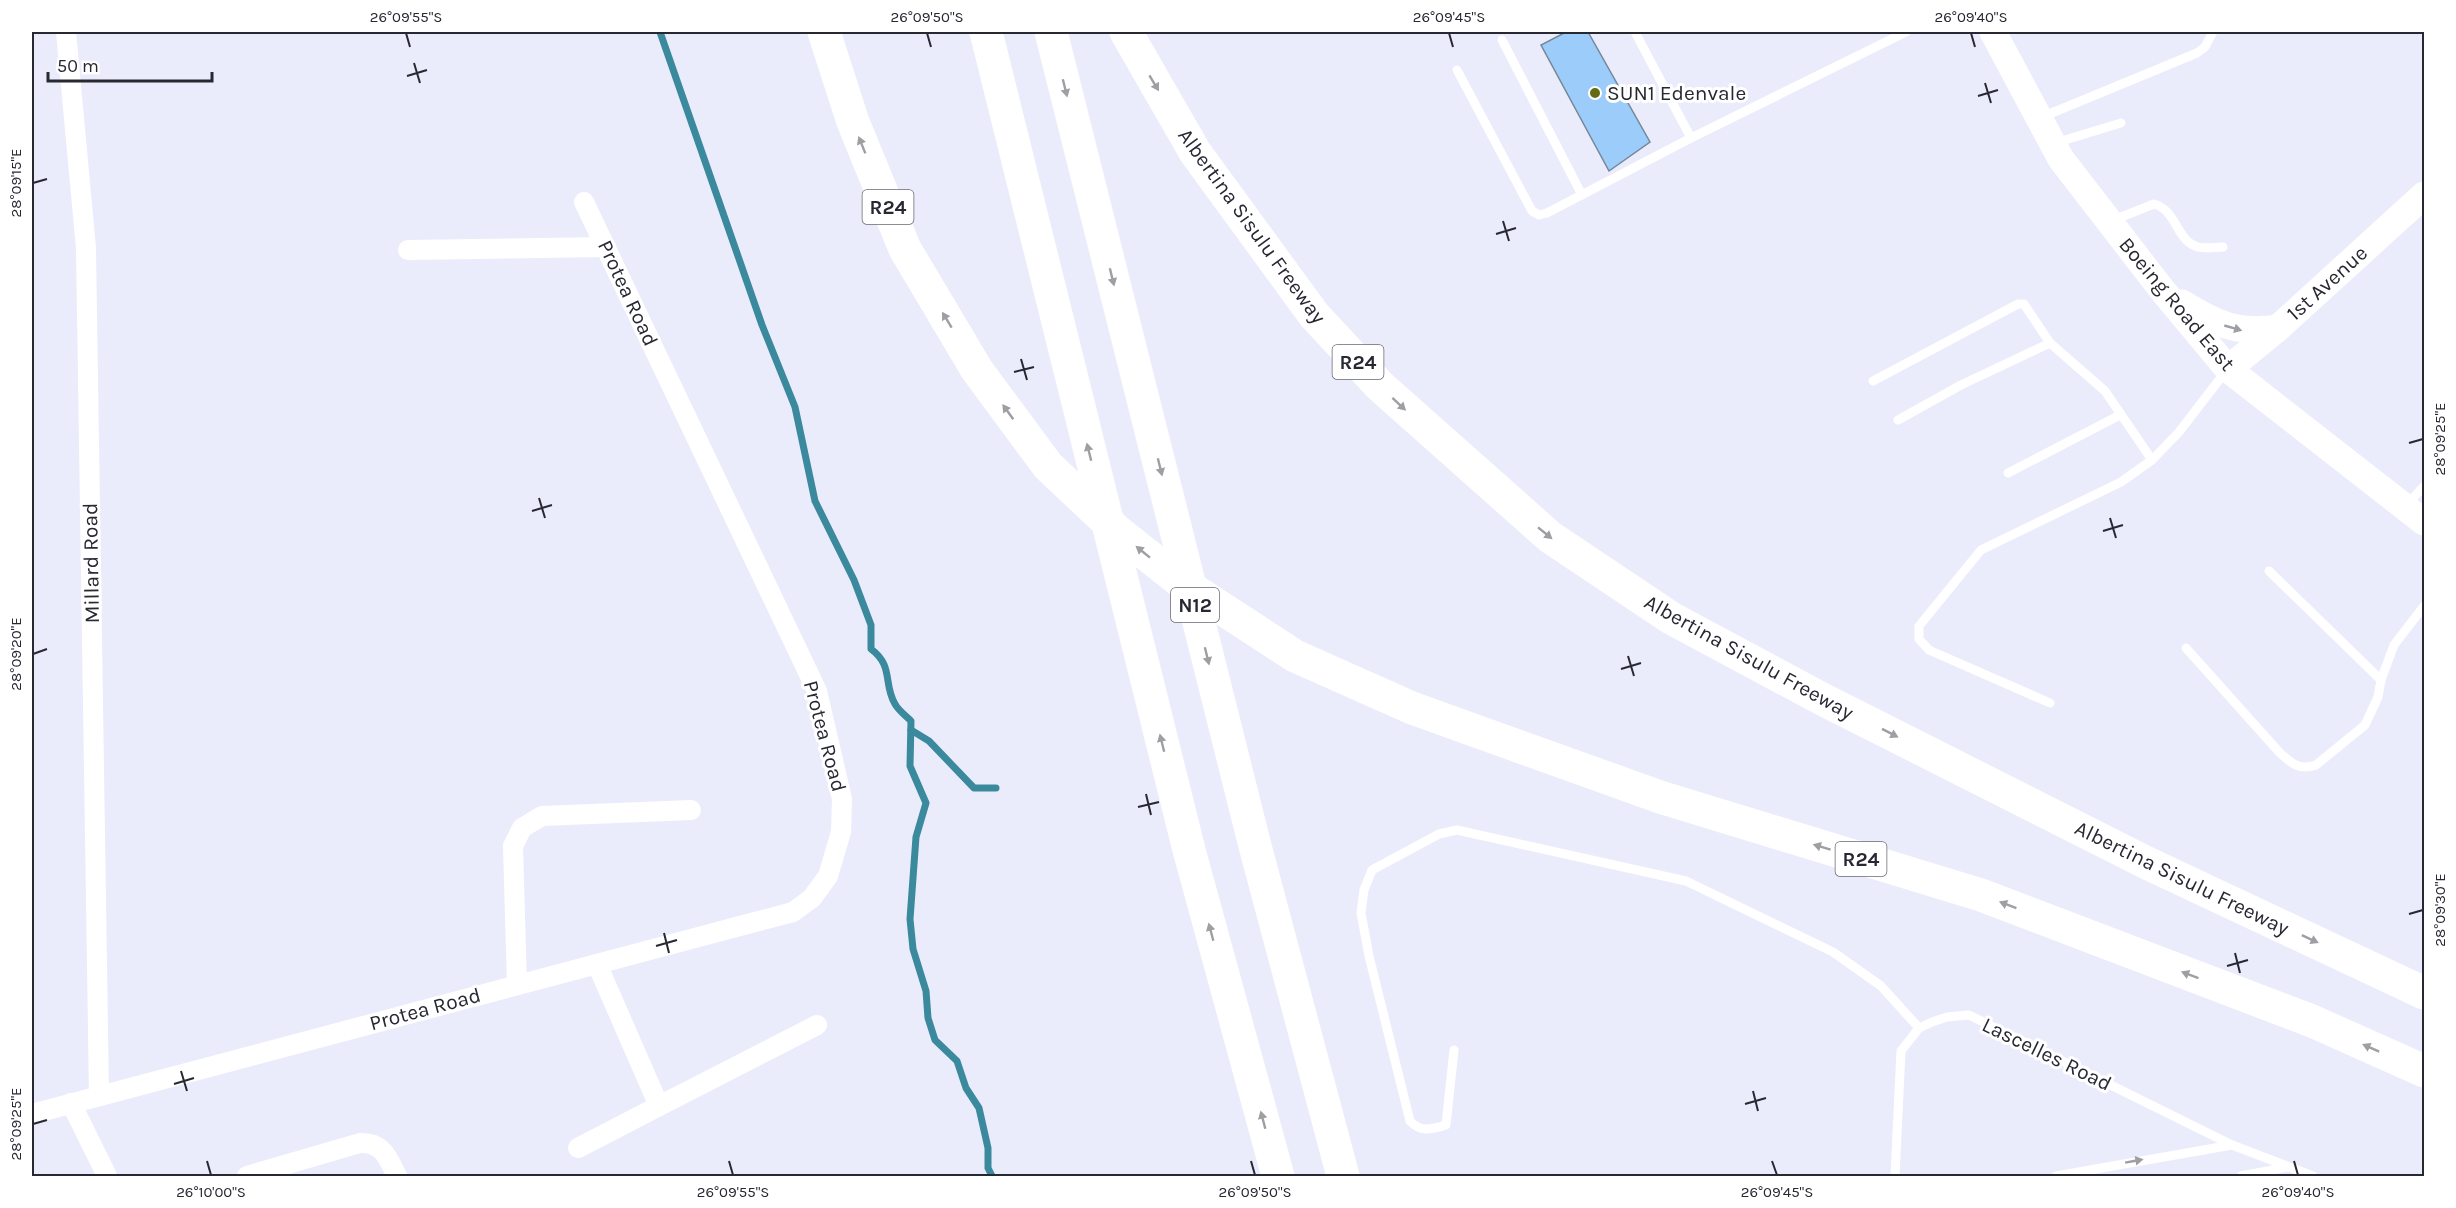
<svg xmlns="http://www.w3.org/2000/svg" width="2456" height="1208" font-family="Karla,sans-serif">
<rect width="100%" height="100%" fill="#eaecfb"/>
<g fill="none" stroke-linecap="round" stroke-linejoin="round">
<g stroke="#3b899c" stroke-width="7">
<path d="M660,32L762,325L795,407L815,501L854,580L871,625V649C894,666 883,684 895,704C898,710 906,716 911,721L910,766L926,803L916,837L910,919L913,949L926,991L928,1018L935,1040L957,1061L966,1088L979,1108L988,1148V1168L992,1176"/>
<path d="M911,730L929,741L974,788H996"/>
</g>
</g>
<path fill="#9bccfa" stroke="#758799" stroke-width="1.5" d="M1566,32H1588L1650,142L1609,171L1541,45Z"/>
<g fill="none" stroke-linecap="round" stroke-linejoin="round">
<g stroke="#fff" stroke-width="9">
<path d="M1635,32L1691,138L1906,32"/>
<path d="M1502,40L1582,195"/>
<path d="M1457,70L1532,211L1539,215L1547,213L1691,138"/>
<path d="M2042,117L2197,53L2205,47L2213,32"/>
<path d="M2055,143L2121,123"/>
<path d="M2111,221L2154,204C2177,210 2176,241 2198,247C2206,249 2215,247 2223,247"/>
<path d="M1873,381L2018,304H2024L2050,343L2105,391L2152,460"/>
<path d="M1898,420L1961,385L2050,343"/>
<path d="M2008,473L2120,415"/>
<path d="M2406,506L2424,486"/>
<path d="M2269,571L2381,680"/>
<path d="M2186,648L2279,752C2291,763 2299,771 2316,765L2365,725L2378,697L2381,680L2394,645L2424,606"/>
<path d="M2050,703L1929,650L1919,639V626L1981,550L2121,482L2152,460L2179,432L2226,371"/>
<path d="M1454,1050L1446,1125C1432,1129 1421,1133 1410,1121L1369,956L1361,913L1364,890L1372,870L1439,834L1457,830L1686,881L1833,952L1881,986L1919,1028"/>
<path d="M1895,1176L1901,1051L1919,1028L1932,1022L1947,1017L1969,1015L2232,1145L2313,1176"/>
<path d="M2056,1176L2232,1145"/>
<path d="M2241,1176L2288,1167"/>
</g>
<g stroke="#fff" stroke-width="20">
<path d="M66,32L86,248L99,1096"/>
<path d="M408,250L606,247"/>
<path d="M597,964L659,1106L817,1025"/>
<path d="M517,985L513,846L522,828L542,816L691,810"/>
<path d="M71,1103L107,1176"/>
<path d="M32,1114L793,912L812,898L828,876L841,832L842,799L817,691L584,202"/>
<path d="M578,1148L659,1106"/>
<path d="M247,1176L360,1143C383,1142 388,1158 397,1176"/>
</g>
<g stroke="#fff" stroke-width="27">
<path d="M1993,32L2061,159L2163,291L2228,369L2424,522"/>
<path d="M2182,303C2216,324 2237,334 2278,328"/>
<path d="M2228,369L2278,328L2424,195"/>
</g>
<g stroke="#fff" stroke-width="33">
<path d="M824,32L853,122L905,249L977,370L1048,466L1117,531L1180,581L1295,656L1412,708L1660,797L1981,895L2312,1021L2424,1071"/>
<path d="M986,32L1189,850L1278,1176"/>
<path d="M1051,32L1255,846L1343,1176"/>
<path d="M1126,32L1195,152L1314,315L1380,386L1550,537L1671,618L1824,700L2147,863L2424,993"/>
</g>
</g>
<defs><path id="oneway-solid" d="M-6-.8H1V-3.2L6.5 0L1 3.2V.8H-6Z" transform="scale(1.5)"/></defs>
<g fill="#9e9ea3">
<use href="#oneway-solid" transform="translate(1154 83) rotate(59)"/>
<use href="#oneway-solid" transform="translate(1065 88) rotate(76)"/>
<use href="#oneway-solid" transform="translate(862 145) rotate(-112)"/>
<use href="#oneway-solid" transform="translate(1112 277) rotate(76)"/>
<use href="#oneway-solid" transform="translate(947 320) rotate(-121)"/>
<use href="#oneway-solid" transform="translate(2233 328) rotate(16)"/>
<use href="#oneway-solid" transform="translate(1399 404) rotate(43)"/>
<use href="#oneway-solid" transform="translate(1008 412) rotate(-126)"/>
<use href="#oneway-solid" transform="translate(1089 452) rotate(-104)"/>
<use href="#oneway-solid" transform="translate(1160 467) rotate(76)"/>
<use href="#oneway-solid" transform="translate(1545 533) rotate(39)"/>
<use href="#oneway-solid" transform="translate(1143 552) rotate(-141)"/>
<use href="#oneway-solid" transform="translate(1207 656) rotate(76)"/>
<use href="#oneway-solid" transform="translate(1890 733) rotate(27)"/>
<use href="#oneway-solid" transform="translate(1162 743) rotate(-104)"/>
<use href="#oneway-solid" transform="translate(1822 847) rotate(-163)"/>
<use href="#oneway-solid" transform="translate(2008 905) rotate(-159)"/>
<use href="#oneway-solid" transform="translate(1211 932) rotate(-105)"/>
<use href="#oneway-solid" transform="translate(2310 939) rotate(25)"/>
<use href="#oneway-solid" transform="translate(2190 975) rotate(-159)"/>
<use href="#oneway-solid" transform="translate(2371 1048) rotate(-156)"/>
<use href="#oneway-solid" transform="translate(1263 1120) rotate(-105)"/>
<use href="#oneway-solid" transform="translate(2134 1161) rotate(-10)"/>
</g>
<path fill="none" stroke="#272832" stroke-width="2" d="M406,33L410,47M927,33L931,47M1449,33L1453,47M1971,33L1975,47M414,63L420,83M407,76L427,70M1985,83L1991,103M1978,96L1998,90M33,183L47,179M1503,221L1509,241M1496,234L1516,228M1021,359L1027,380M1014,372L1034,367M2409,443L2423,439M539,498L545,518M532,511L552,505M2110,518L2116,538M2103,531L2123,525M33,654L47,649M1628,656L1634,676M1621,669L1641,663M1146,794L1151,815M1138,807L1159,802M2409,914L2423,910M664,933L669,953M656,946L677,940M2235,953L2240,973M2227,966L2248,960M181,1071L187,1091M174,1084L194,1078M1753,1091L1758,1111M1745,1104L1766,1098M33,1124L47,1120M207,1161L211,1175M729,1161L733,1175M1251,1161L1255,1175M1772,1161L1777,1175M2294,1161L2298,1175"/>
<circle fill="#626c12" stroke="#fff" stroke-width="2" cx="1595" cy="93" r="6"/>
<g text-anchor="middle" stroke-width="6" stroke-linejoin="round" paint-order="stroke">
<g fill="#fff" stroke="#686870" stroke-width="1.5">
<rect x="862.5" y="190" width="51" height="34" rx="4.5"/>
<rect x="1332.5" y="345" width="51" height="34" rx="4.5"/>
<rect x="1171" y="588" width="48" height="34" rx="4.5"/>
<rect x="1835.5" y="842" width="51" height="34" rx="4.5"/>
</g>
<g font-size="20" font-weight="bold" fill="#272832">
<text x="888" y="214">R24</text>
<text x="1358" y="369">R24</text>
<text x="1195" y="612">N12</text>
<text x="1861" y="866">R24</text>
</g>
<g font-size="21" fill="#272832" stroke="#fff" text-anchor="start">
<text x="1607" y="100">SUN1 Edenvale</text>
</g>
<g font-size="21" fill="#272832" stroke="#fff">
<text transform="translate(1252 226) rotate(54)" y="7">Albertina Sisulu Freeway</text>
<text transform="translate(2327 283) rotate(-42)" y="7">1st Avenue</text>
<text transform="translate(628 293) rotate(65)" y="7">Protea Road</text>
<text transform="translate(2177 304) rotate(50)" y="7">Boeing Road East</text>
<text transform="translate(91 563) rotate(-91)" y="7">Millard Road</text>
<text transform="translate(1749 657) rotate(29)" y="7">Albertina Sisulu Freeway</text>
<text transform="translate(825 736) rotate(75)" y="7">Protea Road</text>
<text transform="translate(2182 878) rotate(26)" y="7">Albertina Sisulu Freeway</text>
<text transform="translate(425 1009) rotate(-15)" y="7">Protea Road</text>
<text transform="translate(2047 1054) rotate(26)" y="7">Lascelles Road</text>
</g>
</g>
<rect width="2456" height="1208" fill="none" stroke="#ffffff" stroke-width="66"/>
<path d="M48 72v9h164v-9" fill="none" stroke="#272832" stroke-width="3"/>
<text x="57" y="72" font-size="18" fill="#272832" stroke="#ffffff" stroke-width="4.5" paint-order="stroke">50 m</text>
<rect x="33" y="33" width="2390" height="1142" fill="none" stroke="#272832" stroke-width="2"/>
<g font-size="15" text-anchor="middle" fill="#272832">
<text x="406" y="22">26°09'55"S</text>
<text x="927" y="22">26°09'50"S</text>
<text x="1449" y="22">26°09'45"S</text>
<text x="1971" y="22">26°09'40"S</text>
<text transform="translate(16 183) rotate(-90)" y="5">28°09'15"E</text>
<text transform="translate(2440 439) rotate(-90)" y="5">28°09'25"E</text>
<text transform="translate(16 654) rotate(-90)" y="5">28°09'20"E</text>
<text transform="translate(2440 910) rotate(-90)" y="5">28°09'30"E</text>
<text transform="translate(16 1124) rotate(-90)" y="5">28°09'25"E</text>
<text x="211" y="1197">26°10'00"S</text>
<text x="733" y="1197">26°09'55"S</text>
<text x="1255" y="1197">26°09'50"S</text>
<text x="1777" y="1197">26°09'45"S</text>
<text x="2298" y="1197">26°09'40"S</text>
</g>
</svg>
